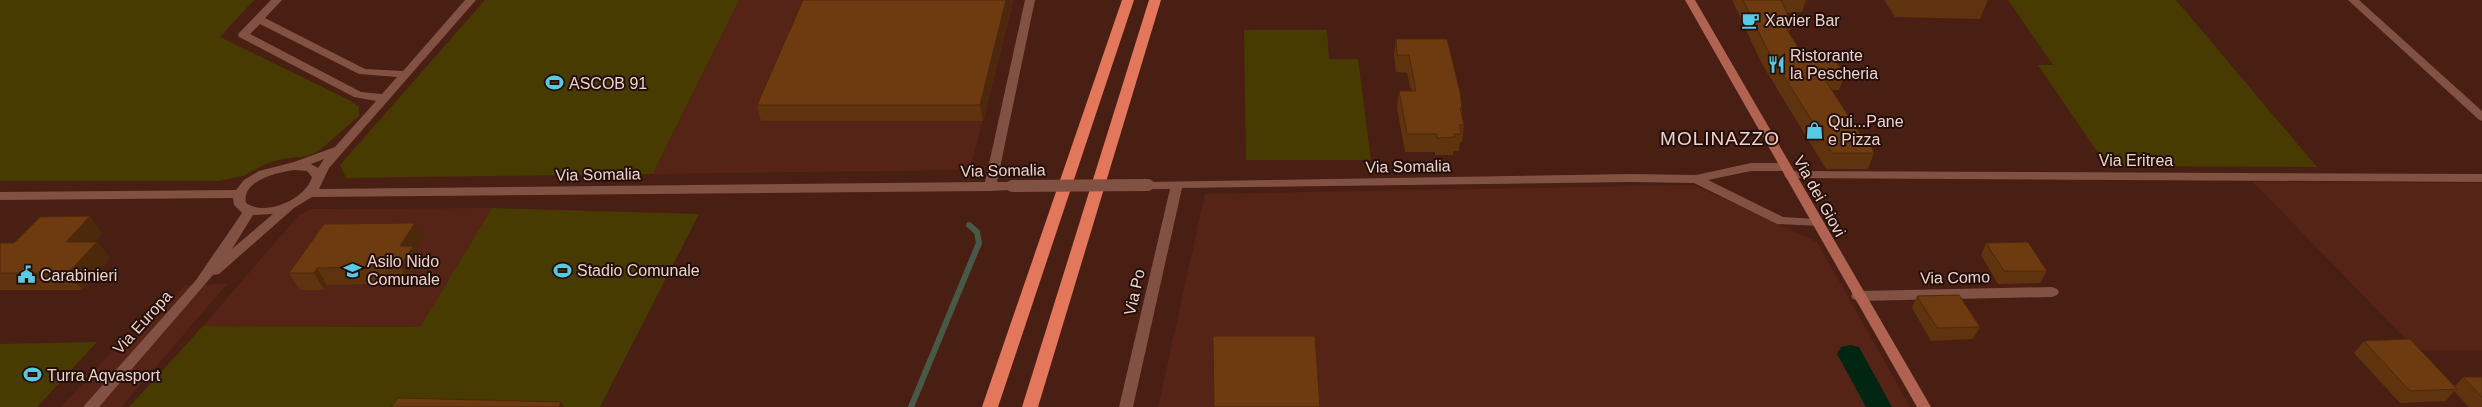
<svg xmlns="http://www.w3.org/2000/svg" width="2482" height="407" font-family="Arial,sans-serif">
<rect width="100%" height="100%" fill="#491e13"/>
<g fill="#562417">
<path d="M739,0H1014L970,170L653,174Z"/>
<path d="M2253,182L2482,183V350H2416Z"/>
<path d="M1694,185L1817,242L1910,407H1158L1205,194Z"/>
<path d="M492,208L420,327L203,326L299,215L312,209Z"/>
<path d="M227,284L121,407H61L114,349L131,346L185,285Z"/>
</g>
<g fill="#473b01">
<path d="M0,0H254L220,37L351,101L359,107V116L321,149L308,156L282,159L266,164L243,176L219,181H0Z"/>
<path d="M485,0H739L653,174L346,178L340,165Z"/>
<path d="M2008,0H2176L2317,167L2107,166L2038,65H2053Z"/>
<path d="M1244,30H1327L1329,59H1358L1371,160H1246Z"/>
<path d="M492,208L699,214L600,407H129L203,326L420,327Z"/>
<path d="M97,342L37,407H0V344Z"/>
</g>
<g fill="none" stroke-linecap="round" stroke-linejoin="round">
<path stroke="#485948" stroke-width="6" d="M911,407L979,243L977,232L969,225"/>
<path fill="#002510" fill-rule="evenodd" d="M1850,345L1859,347L1892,407H1866L1837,354L1841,347Z"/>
<g fill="#815144" fill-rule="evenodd">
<path d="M271,0H282L265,18L365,69L403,71L465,0H476L329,168L319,189L985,182L1025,0H1035L997,182H1012L1018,186L1012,190L990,191L312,197L294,208L219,274L213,275L99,407H83L196,280L242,213L234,205L233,198L0,200V192L236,190L244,180L259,171L294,162L335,147L376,101L354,97L239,37L238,35L239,33ZM260,24L359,74L397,77L382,94L361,92L250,34ZM324,159L318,168L311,164ZM295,170L307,171L312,177C306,199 266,217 246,203C241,180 279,172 295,170ZM273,214L232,249L253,215Z"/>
<path d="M2348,0H2359L2482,111V121L2478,119Z"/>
<path d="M1751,163H1785L1791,167L1785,171H1751L1708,180L1783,217L1817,219L1823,223L1821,226L1777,224L1694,183L1631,182L1182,188L1133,407H1119L1170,189H1148L1142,185L1144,182L1631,174L1696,175Z"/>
<path d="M1790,171L2482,174V182L1786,178L1784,175Z"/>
<path d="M2052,287L2057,289L2059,292L2057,295L2052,297L1858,301L1853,299L1851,296L1853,293L1858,291Z"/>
</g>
<path fill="#af6350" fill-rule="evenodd" d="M1685,0H1695L1931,407H1917Z"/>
<g fill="#e2775c" fill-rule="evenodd">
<path d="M1122,0H1134L998,407H982Z"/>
<path d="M1149,0H1161L1038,407H1022Z"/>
</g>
<path stroke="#815144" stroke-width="12" d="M1012,186L1148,185"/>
</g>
<g fill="#5f330e">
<path d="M1732,0H1806L1802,12L1786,13L1792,24L1789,33L1803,56L1845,75L1839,90H1832L1862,137L1874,153L1868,169H1826L1762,64Z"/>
<path d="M1884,0H1988L1980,19L1895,17Z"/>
<path d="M1010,8L983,121H761L757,105Z"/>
<path d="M1396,39L1462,108V114L1464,125L1462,142H1460L1459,151H1453V155H1435V152H1405L1397,108L1399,91H1411L1407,73L1396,72L1394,56Z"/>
<path d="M102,233L94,242H97L110,258L82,290H0V243H14Z"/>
<path d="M424,239L416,252L422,263L410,283L327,285L324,290H300L289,273Z"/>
<path d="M1986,243L2047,271L2040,283L1998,284L1981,255Z"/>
<path d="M1917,296L1980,327L1973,339L1931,341L1912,308Z"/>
<path d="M2364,341L2455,386L2463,377H2482V407H2469L2454,391L2446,401L2400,403L2354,353Z"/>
</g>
<g fill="#4d290b">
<path d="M1006,0H1009L1010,8L983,121L980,105Z"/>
<path d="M90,216L102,233L79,259L66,242Z"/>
<path d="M415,223L424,239L416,252L422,263L410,283L400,266V246Z"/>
<path d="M97,242L110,258L82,290L68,273Z"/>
<path d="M317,268L327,285L324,290L314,273Z"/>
<path d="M561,402L564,407H559Z"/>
</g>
<g fill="#6e3b10" stroke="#4d290b">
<path d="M803,0H1006L980,105H757Z"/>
<path d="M1743,0H1781L1792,24H1784L1803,56L1832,55L1845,75H1822L1862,137H1868L1874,153H1832L1767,49Z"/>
<path d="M1396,39H1447L1460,92L1462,108H1460L1464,125H1459L1461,134H1454L1455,137L1437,138V134H1407L1399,91H1416L1409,55H1397Z"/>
<path d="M90,216L66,242H97L68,273H0V243H14L40,217Z"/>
<path d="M415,223L400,246H413L400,266L317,268L314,273H289L324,224Z"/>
<path d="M2028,242L2047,271H2004L1986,243Z"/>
<path d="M1959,295L1980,327L1937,328L1917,296Z"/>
<path d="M1213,336H1315L1320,407H1214Z"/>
<path d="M2410,339L2457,389L2410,391L2364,341Z"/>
<path d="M2463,377H2482V397Z"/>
<path d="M398,398L561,402L559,407H391Z"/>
</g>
<defs>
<symbol id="cafe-bare" viewBox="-9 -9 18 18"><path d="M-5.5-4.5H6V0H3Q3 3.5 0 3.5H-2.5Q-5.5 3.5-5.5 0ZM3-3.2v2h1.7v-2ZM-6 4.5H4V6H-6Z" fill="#57c9e3" stroke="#220f0a" stroke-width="2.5" paint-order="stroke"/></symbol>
<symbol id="restaurant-bare" viewBox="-9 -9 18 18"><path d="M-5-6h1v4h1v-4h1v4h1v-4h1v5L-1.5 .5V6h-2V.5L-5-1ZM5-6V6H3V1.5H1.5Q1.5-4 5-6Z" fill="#57c9e3" stroke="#220f0a" stroke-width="2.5" paint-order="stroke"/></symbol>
<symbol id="stadium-bare" viewBox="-9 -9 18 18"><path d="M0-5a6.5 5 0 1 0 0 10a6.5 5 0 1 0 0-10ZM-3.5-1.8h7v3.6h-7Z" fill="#57c9e3" stroke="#220f0a" stroke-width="2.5" paint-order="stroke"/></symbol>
<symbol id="shop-bare" viewBox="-9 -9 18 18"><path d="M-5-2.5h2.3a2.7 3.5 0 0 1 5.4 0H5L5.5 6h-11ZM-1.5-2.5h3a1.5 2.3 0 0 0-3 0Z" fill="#57c9e3" stroke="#220f0a" stroke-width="2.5" paint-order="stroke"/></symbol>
<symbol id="school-bare" viewBox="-9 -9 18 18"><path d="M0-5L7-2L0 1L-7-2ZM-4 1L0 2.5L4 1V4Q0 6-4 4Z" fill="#57c9e3" stroke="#220f0a" stroke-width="2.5" paint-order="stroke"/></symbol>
<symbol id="civic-bare" viewBox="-9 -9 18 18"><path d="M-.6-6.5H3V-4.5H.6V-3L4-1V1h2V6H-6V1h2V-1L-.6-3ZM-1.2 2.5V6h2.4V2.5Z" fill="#57c9e3" stroke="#220f0a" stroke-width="2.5" paint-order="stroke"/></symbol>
</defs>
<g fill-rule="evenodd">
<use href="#cafe-bare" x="1738" y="8" width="25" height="25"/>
<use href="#restaurant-bare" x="1764" y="52" width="25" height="25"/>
<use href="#stadium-bare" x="542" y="70" width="25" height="25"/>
<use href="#shop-bare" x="1802" y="118" width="25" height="25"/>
<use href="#school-bare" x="340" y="258" width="25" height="25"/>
<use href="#stadium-bare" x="550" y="258" width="25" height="25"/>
<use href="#civic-bare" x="14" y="262" width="25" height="25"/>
<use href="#stadium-bare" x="20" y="362" width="25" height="25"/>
</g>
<g text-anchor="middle" stroke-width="4" stroke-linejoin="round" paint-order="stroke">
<g font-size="16" fill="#efd2cb" stroke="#220f0a" text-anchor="start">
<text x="1765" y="26">Xavier Bar</text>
<text x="1790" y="61">Ristorante<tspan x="1790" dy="18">la Pescheria</tspan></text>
<text x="569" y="89">ASCOB 91</text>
<text x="1828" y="127">Qui...Pane<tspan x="1828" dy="18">e Pizza</tspan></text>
<text x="367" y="267">Asilo Nido<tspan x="367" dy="18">Comunale</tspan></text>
<text x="577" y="276">Stadio Comunale</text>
<text x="40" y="281">Carabinieri</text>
<text x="47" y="381">Turra Aqvasport</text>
</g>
<g font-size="16" fill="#efd2cb" stroke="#220f0a">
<text x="2136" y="166">Via Eritrea</text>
<text transform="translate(1408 166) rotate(-1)" y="6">Via Somalia</text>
<text transform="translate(1003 170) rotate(-1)" y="6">Via Somalia</text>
<text transform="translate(598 174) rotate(-1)" y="6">Via Somalia</text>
<text transform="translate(1820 196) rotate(61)" y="6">Via dei Giovi</text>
<text transform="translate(1955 277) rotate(-1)" y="6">Via Como</text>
<text transform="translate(1134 292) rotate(-77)" y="6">Via Po</text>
<text transform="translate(142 322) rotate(-48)" y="6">Via Europa</text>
</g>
<g font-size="19" letter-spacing="1" fill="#efd2cb" stroke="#220f0a">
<text x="1720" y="145">MOLINAZZO</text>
</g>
</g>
</svg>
